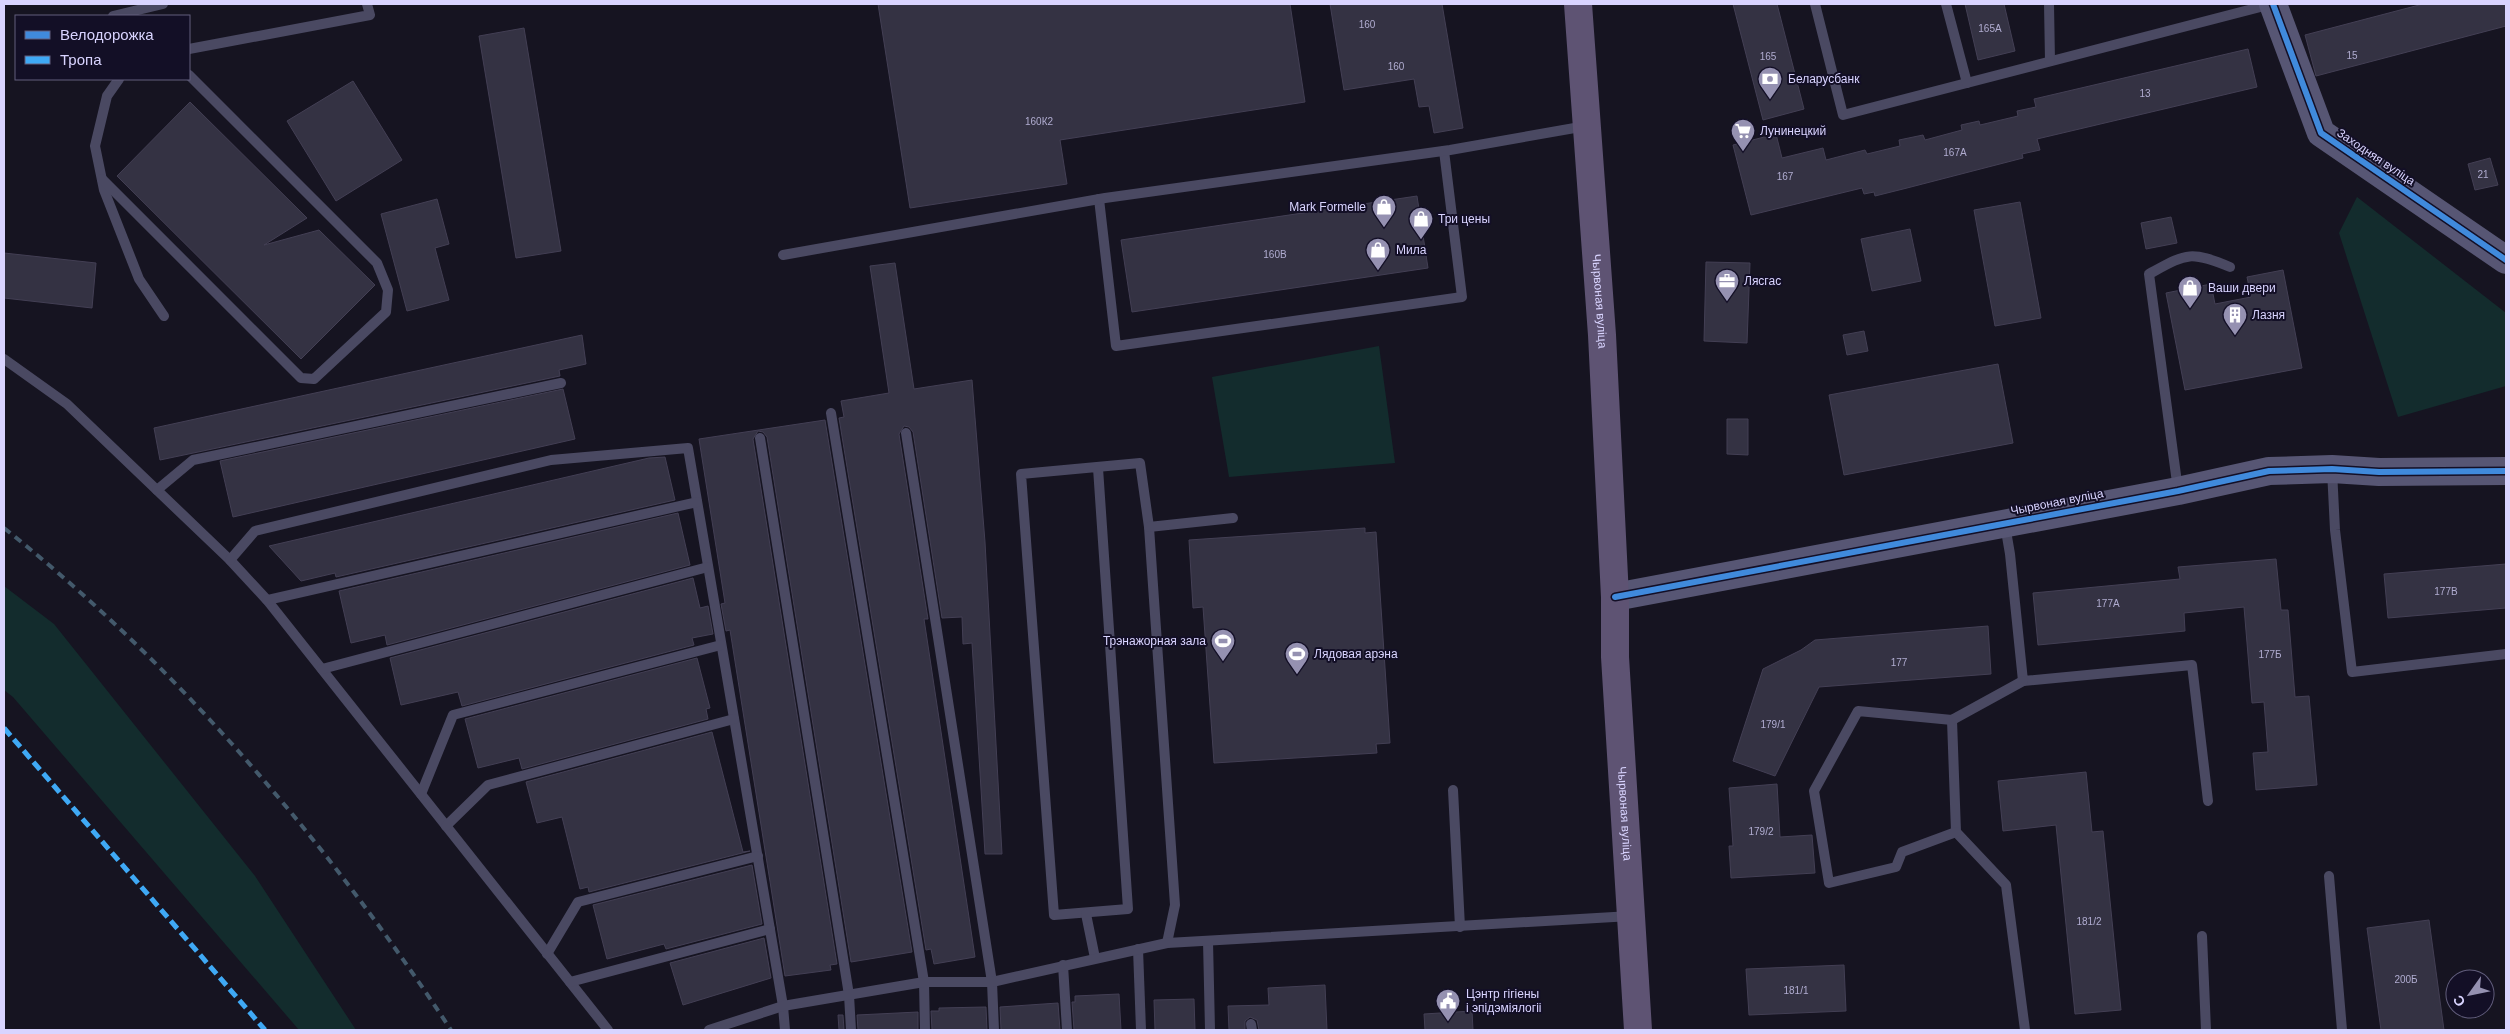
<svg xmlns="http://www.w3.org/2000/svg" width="2510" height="1034" font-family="Arial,sans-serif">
<rect width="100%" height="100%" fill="#161421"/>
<g fill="#132c2d">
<path d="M2357,197L2506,313V386L2398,417L2339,233Z"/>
<path d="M1379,346L1395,463L1229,477L1212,377Z"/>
<path d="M4,586L54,624L255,876L356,1030H299L13,697L4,690Z"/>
</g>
<g fill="#343243" stroke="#433f54">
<path d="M878,4H1290L1305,102L1060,140L1067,184L910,208Z"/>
<path d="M1330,4H1442L1463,128L1434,133L1429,106L1419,107L1414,79L1344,90Z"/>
<path d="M1733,4H1777L1804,109L1763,120Z"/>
<path d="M1965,4H2004L2015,51L1978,60Z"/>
<path d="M2423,4H2506V26L2316,76L2305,35Z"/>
<path d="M524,28L561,251L516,258L479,36Z"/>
<path d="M2248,49L2257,87L2037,139L2040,150L2022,154L2023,158L1907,188L1875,196L1874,192L1864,194L1862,188L1751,215L1733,145L1776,134L1782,158L1823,148L1826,160L1865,150L1867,154L1900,146L1899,140L1923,135L1925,140L1962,130L1961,125L1979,121L1980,125L2018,116L2017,111L2036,107L2034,99Z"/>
<path d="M353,81L402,160L336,201L287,121Z"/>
<path d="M190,102L307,218L264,245L319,230L375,285L301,359L117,176Z"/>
<path d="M2490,158L2498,185L2475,190L2468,164Z"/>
<path d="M1417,196L1428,268L1132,312L1121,240Z"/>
<path d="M437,199L449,244L435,248L449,300L407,311L381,214Z"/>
<path d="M2020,202L2041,318L1995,326L1974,210Z"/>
<path d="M2171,217L2177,243L2146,249L2141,223Z"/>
<path d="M1910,229L1921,281L1872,291L1861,239Z"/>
<path d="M4,253L96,263L92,308L4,298Z"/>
<path d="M1706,262L1750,263L1747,343L1704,341Z"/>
<path d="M895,263L914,389L972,380L985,542L1002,854H985L972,643L963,644L962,617L942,618L913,432L909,427L904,426L899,434L928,619H924L975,957L934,964L931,949L926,950L839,418L844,417L841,401L889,393L870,266Z"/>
<path d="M2283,270L2302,368L2185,390L2166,293L2211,284L2215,304L2251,297L2247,277Z"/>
<path d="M1864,331L1868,351L1847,355L1843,335Z"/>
<path d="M582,335L586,364L559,370L560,376L160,460L154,428Z"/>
<path d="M1998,364L2013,443L1844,475L1829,395Z"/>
<path d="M563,389L575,439L233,517L220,461Z"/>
<path d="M1727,419H1748V455L1727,454Z"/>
<path d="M825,420L912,952L851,962L767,437L763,432L758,431L753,439L837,964L830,965L831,970L785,976L730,630L726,631L721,604L725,603L699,439Z"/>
<path d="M665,457L675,500L336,577L335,573L301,581L269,546L649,458Z"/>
<path d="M678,513L690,565L387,645L385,635L351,643L339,591Z"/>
<path d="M1365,528V533L1376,532L1390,743L1376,744L1377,753L1214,763L1203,607L1193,608L1189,540Z"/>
<path d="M2276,559L2281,610H2288L2295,697L2309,696L2317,785L2256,790L2253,753L2268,752L2264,702L2252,703L2244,607L2184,613L2185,631L2038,645L2033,593L2180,579L2178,567Z"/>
<path d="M2506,564V608L2388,618L2384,574Z"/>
<path d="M693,578L700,608L708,606L713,634L692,638L694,645L462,706L458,692L401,705L390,658Z"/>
<path d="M1988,626L1991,674L1819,687L1775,776L1733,761L1763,669L1801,650L1815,640Z"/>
<path d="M697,658L710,708L706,709L708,719L522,769L519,758L478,768L465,719Z"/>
<path d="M712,732L743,852L750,851L589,892L588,887L580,889L562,817L537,823L526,782Z"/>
<path d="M2086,772L2092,832L2103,831L2121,1010L2075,1014L2056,825L2003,831L1998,781Z"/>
<path d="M1777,784L1780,837L1812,835L1815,873L1731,878L1729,846H1733L1729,788Z"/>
<path d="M752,865L762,924L666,949L664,944L607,959L593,905Z"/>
<path d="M2429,920L2444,1030H2381L2367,928Z"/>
<path d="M764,938L771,978L683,1005L670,963Z"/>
<path d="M1844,965L1846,1011L1749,1015L1746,969Z"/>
<path d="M1325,985L1327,1030H1259L1257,1020L1250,1017L1245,1021V1030H1229L1228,1006L1269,1005L1268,988Z"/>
<path d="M1119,994L1121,1030H1074L1072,1002H1075V996Z"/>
<path d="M1194,999L1195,1030H1155L1154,1000Z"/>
<path d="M1058,1003L1060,1030H1001L1000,1007Z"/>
<path d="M986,1007L987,1030H932L931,1011H939V1008Z"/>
<path d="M1472,1011L1473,1030H1425L1424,1014Z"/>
<path d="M918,1012V1030H858L857,1015Z"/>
<path d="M838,1015H843L844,1030H839Z"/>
</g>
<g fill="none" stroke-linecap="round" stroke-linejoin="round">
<g stroke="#4a4962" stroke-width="10">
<path d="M1815,4L1843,115L2272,4"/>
<path d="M1946,4L1967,83"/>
<path d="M2049,4L2050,61"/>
<path d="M113,16L163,4"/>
<path d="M189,49L370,15L367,4"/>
<path d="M119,79L107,96L95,146L104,190L139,279L164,316"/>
<path d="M102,179L301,378L314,379L386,312L388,290L377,263L189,75"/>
<path d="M1099,199L1116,346L1462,297L1444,151"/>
<path d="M783,255L1105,198L1450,150L1586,126"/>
<path d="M4,359L67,404L230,560L267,600L608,1030"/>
<path d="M831,413L924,982L925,1030"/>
<path d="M906,433L992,982L994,1030"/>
<path d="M760,438L849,995L851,1030"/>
<path d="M1098,468L1128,909L1054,915L1021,474L1140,463L1149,527L1175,905L1167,943"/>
<path d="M2332,470L2335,530L2352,672L2506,654"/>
<path d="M157,490L193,460L561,383"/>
<path d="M2178,490L2149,274C2186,254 2189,250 2230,267"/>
<path d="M2005,525L2010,554L2023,681L2192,665L2208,801"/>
<path d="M1149,527L1233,518"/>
<path d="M230,560L255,531L551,460L688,448L783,1006L785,1030"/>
<path d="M267,600L697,502"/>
<path d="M322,669L708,567"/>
<path d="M1952,720L1956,832L2006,885L2025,1030"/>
<path d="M1453,790L1460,927"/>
<path d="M421,794L453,715L721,645"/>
<path d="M446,826L488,785L734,719"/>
<path d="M1956,832L1902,852L1896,867L1829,883L1814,791L1858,711L1952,720L2023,681"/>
<path d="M2329,876L2342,1030"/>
<path d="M1086,914L1095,958"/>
<path d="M2202,936L2206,1030"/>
<path d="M1208,941L1210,1030"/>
<path d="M1138,949L1141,1030"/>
<path d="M547,954L578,902L758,856"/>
<path d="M1063,965L1067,1030"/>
<path d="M570,982L770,929"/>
<path d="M1251,1024L1252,1030"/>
<path d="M709,1030L783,1006L924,982H992L1167,943L1631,916"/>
</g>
<g stroke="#575674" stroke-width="28">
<path d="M2273,4L2321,133L2506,260"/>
<path d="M1615,597L2178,491L2269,471L2332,469L2379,472L2506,471"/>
</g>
<path stroke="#5e5373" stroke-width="28" id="s1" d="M1578,4L1602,335L1615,597V657L1638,1030"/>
<path stroke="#43596b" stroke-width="4" stroke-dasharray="8 6" stroke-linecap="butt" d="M4,528C180,668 328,843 451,1030"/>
<path stroke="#3fa9f5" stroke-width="5" stroke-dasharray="10 5" stroke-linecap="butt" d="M4,728L265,1030"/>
<defs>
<g id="cycleway">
<path d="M2273,4L2321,133L2506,260"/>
<path d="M1615,597L2178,491L2269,471L2332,469L2379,472L2506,471"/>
</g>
</defs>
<use href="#cycleway" stroke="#130f26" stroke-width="9"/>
<use href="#cycleway" stroke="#408adc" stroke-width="6"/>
</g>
<defs>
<symbol id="bank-pin" viewBox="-11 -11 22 30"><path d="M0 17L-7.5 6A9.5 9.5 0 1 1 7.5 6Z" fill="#9591b1" stroke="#130f26"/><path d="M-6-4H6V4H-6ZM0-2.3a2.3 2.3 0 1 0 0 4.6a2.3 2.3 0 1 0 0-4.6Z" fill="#fff"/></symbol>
<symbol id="supermarket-pin" viewBox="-11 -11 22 30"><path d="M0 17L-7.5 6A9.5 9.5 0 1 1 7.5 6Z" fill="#9591b1" stroke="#130f26"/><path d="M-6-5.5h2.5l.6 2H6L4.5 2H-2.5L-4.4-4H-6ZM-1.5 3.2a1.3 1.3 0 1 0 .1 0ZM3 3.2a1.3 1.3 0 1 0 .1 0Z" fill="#fff"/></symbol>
<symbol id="shop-pin" viewBox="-11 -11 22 30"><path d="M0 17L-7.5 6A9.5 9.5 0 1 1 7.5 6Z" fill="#9591b1" stroke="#130f26"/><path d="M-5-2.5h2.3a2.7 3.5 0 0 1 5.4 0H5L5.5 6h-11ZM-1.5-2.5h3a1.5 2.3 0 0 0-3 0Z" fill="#fff"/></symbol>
<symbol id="office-pin" viewBox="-11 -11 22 30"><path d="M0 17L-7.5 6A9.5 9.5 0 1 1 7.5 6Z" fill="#9591b1" stroke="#130f26"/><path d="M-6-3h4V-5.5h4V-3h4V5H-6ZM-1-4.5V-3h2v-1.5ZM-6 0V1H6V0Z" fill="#fff"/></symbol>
<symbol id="building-pin" viewBox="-11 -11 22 30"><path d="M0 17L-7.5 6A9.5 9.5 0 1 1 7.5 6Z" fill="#9591b1" stroke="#130f26"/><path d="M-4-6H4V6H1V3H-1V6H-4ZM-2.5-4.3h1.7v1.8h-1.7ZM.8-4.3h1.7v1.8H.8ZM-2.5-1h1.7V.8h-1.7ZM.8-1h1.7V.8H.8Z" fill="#fff"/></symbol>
<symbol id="stadium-pin" viewBox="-11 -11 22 30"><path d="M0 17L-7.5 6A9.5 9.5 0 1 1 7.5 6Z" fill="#9591b1" stroke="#130f26"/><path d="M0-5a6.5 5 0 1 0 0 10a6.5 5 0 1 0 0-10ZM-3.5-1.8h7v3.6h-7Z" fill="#fff"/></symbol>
<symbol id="civic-pin" viewBox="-11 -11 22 30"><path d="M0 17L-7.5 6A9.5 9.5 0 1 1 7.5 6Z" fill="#9591b1" stroke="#130f26"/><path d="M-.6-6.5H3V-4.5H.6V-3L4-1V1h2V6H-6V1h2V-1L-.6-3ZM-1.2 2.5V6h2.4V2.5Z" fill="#fff"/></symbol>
</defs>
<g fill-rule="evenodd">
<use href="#bank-pin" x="1756" y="65" width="28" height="38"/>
<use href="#supermarket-pin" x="1729" y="117" width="28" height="38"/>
<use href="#shop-pin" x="1370" y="193" width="28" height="38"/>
<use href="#shop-pin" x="1407" y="205" width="28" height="38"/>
<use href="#shop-pin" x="1364" y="236" width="28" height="38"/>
<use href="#office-pin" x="1713" y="267" width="28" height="38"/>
<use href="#shop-pin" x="2176" y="274" width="28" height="38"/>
<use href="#building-pin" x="2221" y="301" width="28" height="38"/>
<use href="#stadium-pin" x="1209" y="627" width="28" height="38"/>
<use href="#stadium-pin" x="1283" y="640" width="28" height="38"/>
<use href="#civic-pin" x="1434" y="987" width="28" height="38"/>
</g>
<g text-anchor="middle" stroke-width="4" stroke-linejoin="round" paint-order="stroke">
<g font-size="10" fill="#b0acd0">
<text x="1367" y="28">160</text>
<text x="1990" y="32">165А</text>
<text x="2352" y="59">15</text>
<text x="1768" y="60">165</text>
<text x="1396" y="70">160</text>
<text x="2145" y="97">13</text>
<text x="1039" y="125">160К2</text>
<text x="1955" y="156">167А</text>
<text x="2483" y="178">21</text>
<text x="1785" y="180">167</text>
<text x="1275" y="258">160В</text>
<text x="2446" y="595">177В</text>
<text x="2108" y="607">177А</text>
<text x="2270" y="658">177Б</text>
<text x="1899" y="666">177</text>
<text x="1773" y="728">179/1</text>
<text x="1761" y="835">179/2</text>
<text x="2089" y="925">181/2</text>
<text x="2406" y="983">200Б</text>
<text x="1796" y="994">181/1</text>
</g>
<g font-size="12" fill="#d9d4ff" stroke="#130f26" text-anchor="start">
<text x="1788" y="83">Беларусбанк</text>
<text x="1760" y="135">Лунинецкий</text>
<text x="1366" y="211" text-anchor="end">Mark Formelle</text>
<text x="1438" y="223">Три цены</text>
<text x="1396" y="254">Мила</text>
<text x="1744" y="285">Лясгас</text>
<text x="2208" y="292">Ваши двери</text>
<text x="2252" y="319">Лазня</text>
<text x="1206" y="645" text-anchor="end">Трэнажорная зала</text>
<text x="1314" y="658">Лядовая арэна</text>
<text x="1466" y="998">Цэнтр гігіены<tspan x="1466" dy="14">і эпідэміялогіі</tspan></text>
</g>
<g font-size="12" fill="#d9d4ff" stroke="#130f26">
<text transform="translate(2376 157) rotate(34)" y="4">Заходняя вуліца</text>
<text dy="4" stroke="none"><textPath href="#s1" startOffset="298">Чырвоная вуліца</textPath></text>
<text transform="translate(2057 502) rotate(-11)" y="4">Чырвоная вуліца</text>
<text dy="4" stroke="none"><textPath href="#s1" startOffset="811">Чырвоная вуліца</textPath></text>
</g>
</g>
<rect width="2510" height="1034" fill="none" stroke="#d9d4ff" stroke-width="10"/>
<rect x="15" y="15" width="175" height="65" fill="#130f26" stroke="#625e7d"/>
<rect x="25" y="31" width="25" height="8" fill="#408adc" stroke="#625e7d"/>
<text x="60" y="40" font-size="15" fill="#d9d4ff">Велодорожка</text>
<rect x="25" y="56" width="25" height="8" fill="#3fa9f5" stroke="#625e7d"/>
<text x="60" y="65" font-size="15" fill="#d9d4ff">Тропа</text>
<g transform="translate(2470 994) rotate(237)"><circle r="24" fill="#130f26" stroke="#625e7d"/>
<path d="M0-4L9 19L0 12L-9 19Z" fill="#9591b1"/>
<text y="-8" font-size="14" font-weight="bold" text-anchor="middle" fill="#d9d4ff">С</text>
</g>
</svg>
